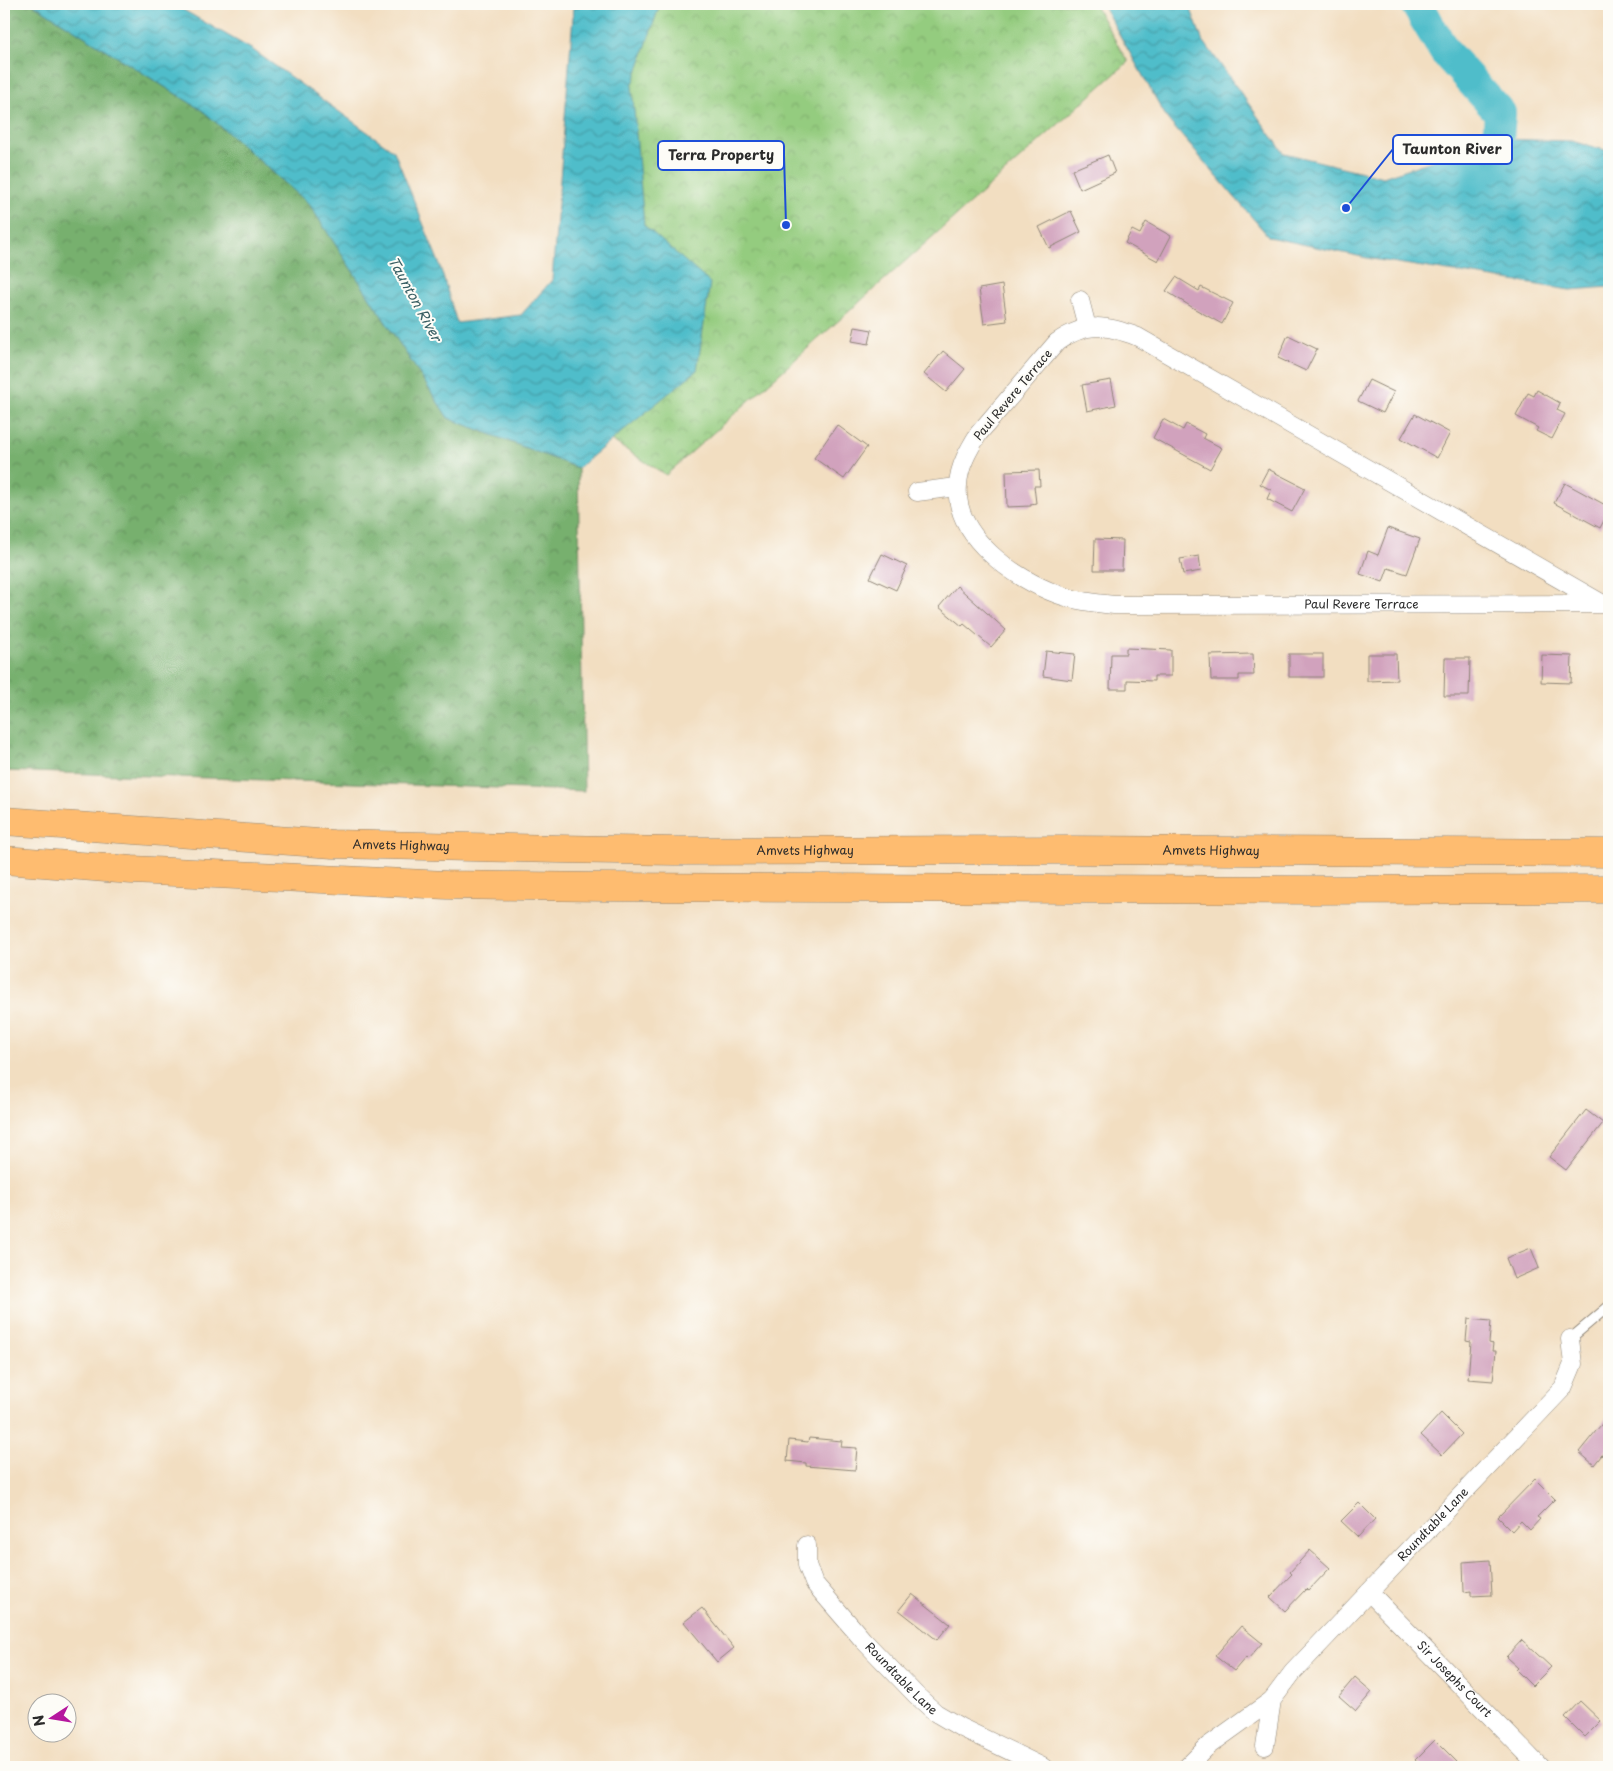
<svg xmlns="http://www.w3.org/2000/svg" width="1613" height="1771" font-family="'Playpen Sans',sans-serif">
<defs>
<pattern id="forest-crowns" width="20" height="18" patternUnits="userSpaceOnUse" patternTransform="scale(1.25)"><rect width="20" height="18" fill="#77b06e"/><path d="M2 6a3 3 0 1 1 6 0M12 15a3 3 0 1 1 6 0" fill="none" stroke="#628f5b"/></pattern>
<pattern id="park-crowns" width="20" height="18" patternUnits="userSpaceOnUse" patternTransform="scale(1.25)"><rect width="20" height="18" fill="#94cc7f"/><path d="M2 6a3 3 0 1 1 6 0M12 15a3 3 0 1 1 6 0" fill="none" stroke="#80af6e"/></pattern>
<pattern id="water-waves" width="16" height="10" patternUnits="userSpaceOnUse" patternTransform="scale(1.25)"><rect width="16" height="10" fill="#50bdca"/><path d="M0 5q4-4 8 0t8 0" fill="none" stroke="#439aa4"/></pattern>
</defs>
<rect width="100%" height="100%" fill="#fdfcf7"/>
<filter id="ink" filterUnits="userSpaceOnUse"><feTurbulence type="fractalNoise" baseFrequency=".02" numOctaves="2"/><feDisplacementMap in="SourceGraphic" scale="10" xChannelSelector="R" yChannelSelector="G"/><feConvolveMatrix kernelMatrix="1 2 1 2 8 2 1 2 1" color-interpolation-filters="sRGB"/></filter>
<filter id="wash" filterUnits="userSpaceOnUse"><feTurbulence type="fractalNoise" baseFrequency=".0096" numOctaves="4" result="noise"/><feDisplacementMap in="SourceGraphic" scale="20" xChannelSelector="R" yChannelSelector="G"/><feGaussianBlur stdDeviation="1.12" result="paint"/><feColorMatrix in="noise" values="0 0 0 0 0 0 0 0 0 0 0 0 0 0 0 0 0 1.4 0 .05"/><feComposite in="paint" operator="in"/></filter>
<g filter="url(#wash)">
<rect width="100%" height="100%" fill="#f2dec1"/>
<path fill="url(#forest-crowns)" stroke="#516e4c" d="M4,4H33L203,111L309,204L448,418L578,468L584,791L4,771Z"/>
<path fill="url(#park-crowns)" stroke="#607c55" d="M662,4H1094L1128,62L666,475L570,414L623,243L632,46Z"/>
<g fill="url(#water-waves)" stroke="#3e747a">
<path d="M33,4H173L253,50L394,151L439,263L457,323L521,315L552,280L574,4H660L632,87L644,225L710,283L697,370L578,468L448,418L309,204L203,111Z"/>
<path d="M1102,4H1189L1202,39L1284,153L1383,177L1498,139L1571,141L1609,151V287L1570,290L1372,259L1269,237L1168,120Z"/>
</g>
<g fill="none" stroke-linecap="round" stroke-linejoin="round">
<path stroke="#50bdca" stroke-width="32" d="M1416,4L1445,52L1500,113L1497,156L1476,173"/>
</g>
<g id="blocks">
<g fill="#d1a2bd">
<path d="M1108,155L1115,173L1080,189L1072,170Z"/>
<path d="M1071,211L1081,232L1049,248L1039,227Z"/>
<path d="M1146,222L1171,236L1158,261L1125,243L1132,230L1140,234Z"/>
<path d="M1176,277L1199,291L1201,287L1233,303L1222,324L1195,309L1166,291Z"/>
<path d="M1002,285L1007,321L984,324L979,289Z"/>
<path d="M855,327L872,330L869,344L852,341Z"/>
<path d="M1288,335L1317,349L1306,371L1278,358Z"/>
<path d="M943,351L965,369L946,392L924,374Z"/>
<path d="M1111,380L1116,405L1087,411L1082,385Z"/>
<path d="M1369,380L1394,392L1383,413L1358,401Z"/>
<path d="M1537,390L1560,403L1557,410L1565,414L1552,439L1536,431L1538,428L1516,416L1528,393L1534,396Z"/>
<path d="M1415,414L1450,433L1437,458L1401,438Z"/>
<path d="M1163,419L1183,430L1186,424L1205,434L1203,438L1222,448L1210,469L1153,438Z"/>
<path d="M837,425L867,447L844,479L814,458Z"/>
<path d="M1268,469L1305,488L1292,512L1267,499L1271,490L1260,484Z"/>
<path d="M1039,470L1040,486H1034L1036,503L1031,504V506L1007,507L1006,471Z"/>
<path d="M1565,483L1609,507V511L1600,528L1554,503Z"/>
<path d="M1388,528L1420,539L1407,574L1388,568L1383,582L1360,574L1368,551L1378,555Z"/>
<path d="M1095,539L1123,540L1122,570H1094Z"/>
<path d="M882,554L907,566L896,590L870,578Z"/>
<path d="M1199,556L1201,571L1183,574L1180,559Z"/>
<path d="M957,586L1006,630L991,647L964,624L962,626L939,607Z"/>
<path d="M1126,648L1171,650V676H1154V681L1127,680V689H1110L1111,654H1126Z"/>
<path d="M1046,651L1075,654L1072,680L1043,676Z"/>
<path d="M1253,654L1254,675H1239V680H1211L1210,655Z"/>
<rect x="1289" y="654" width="34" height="23"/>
<path d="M1367,654H1396L1397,680L1367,681Z"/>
<path d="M1542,655L1572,656L1571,683L1541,682Z"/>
<path d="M1445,658H1470L1469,696H1444Z"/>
<path d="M1586,1110L1603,1123L1566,1170L1549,1157Z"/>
<path d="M1531,1248L1539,1268L1514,1279L1506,1258Z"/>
<path d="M1468,1319L1491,1321L1489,1343L1493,1344L1492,1351H1496L1493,1381L1468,1379L1471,1342L1466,1341Z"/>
<path d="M1441,1413L1462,1434L1442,1455L1421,1435Z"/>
<path d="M1609,1415V1446L1594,1465L1579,1452Z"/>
<path d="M809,1438L842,1441L841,1447L857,1448L855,1470L806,1466V1463L787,1461L789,1440L808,1442Z"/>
<path d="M1535,1479L1555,1499L1537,1517L1540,1519L1530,1530L1521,1521L1512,1531L1498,1517Z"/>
<path d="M1359,1503L1375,1519L1358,1537L1341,1521Z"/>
<path d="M1310,1550L1330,1568L1308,1591L1306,1589L1285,1611L1270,1597L1292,1574L1290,1572Z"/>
<path d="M1490,1560L1492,1595L1471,1596V1591L1464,1592L1463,1562Z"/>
<path d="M912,1594L950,1624L937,1640L899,1610Z"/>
<path d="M702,1608L734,1648L717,1662L684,1622Z"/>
<path d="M1241,1626L1262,1643L1248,1659L1246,1657L1234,1671L1215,1656Z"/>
<path d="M1522,1640L1551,1667L1532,1686L1516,1670L1518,1668L1506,1657Z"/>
<path d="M1355,1677L1372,1692L1356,1711L1339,1696Z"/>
<path d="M1580,1701L1601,1721L1585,1737L1565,1717Z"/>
<path d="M1435,1740L1462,1767H1422L1415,1760Z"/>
</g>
</g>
</g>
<g filter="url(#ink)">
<use href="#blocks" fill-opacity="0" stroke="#8e8476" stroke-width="1"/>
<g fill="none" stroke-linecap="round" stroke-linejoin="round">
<defs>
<path id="service" d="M1570,1339L1609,1306"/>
<g id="minor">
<path d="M1080,300L1087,327"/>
<path d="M917,492L957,487"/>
<path id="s1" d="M1603,604L1138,337C1106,325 1087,321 1057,342L979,433C969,449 959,466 958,485C953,537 1016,579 1057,594C1076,601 1095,603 1114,605L1609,604"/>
<path id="s2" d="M807,1545V1565L814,1583L863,1640L916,1695L936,1713L960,1727L1043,1767"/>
<path id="s3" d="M1369,1592L1540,1767"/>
<path id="s4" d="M1265,1746L1272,1700L1293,1672L1563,1388L1573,1364L1570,1339"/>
<path d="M1187,1767L1208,1746L1272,1700"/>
</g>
<g id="motorway">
<path id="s5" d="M4,821L333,844L559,849L674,851L1065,850L1609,853"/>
<path d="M4,860L132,870L447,885L604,887L1311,890L1609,889"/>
</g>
</defs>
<use href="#service" stroke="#8e8476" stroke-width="11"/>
<use href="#minor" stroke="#8e8476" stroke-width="19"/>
<use href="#motorway" stroke="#8e8476" stroke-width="29"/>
<use href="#service" stroke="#fff" stroke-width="9"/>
<use href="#minor" stroke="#fff" stroke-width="18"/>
<use href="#motorway" stroke="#febc70" stroke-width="28"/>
</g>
</g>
<g text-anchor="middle" stroke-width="4" stroke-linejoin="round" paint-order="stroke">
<g font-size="12" fill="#2b2b2b" stroke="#fdfcf7">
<text transform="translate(1013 395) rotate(-50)" y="4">Paul Revere Terrace</text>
<text dy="4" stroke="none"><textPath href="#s1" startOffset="1261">Paul Revere Terrace</textPath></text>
<text dy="4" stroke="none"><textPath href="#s5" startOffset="398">Amvets Highway</textPath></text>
<text dy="4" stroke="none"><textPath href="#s5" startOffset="802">Amvets Highway</textPath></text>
<text dy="4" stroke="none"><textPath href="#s5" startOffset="1208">Amvets Highway</textPath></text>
<text dy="4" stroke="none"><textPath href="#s4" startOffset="285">Roundtable Lane</textPath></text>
<text dy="4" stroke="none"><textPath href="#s2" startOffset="169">Roundtable Lane</textPath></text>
<text dy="4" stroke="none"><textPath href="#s3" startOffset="122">Sir Josephs Court</textPath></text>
</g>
<g font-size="14" font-style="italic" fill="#385e63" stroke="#fdfcf7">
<text transform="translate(415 299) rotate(61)" y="5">Taunton River</text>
</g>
</g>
<path fill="none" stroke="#1d4ed8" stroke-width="2" d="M1346 208L1393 149M786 225L784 155"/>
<g fill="#1d4ed8" stroke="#fdfcf7" stroke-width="2">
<circle cx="1346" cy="208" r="5"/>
<circle cx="786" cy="225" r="5"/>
</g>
<g fill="#fdfcf7" stroke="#1d4ed8" stroke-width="2">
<rect x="1393" y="135" width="119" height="29" rx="5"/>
<rect x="658" y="141" width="126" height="29" rx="5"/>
</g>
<g font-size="14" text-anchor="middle" font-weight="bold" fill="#2b2b2b">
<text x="1452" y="154">Taunton River</text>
<text x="721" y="160">Terra Property</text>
</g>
<rect width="1613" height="1771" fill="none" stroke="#fdfcf7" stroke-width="20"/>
<g transform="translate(52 1718) rotate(258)"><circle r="24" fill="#fdfcf7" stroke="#a9a8a5"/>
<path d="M0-4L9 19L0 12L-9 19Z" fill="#b5179e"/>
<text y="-8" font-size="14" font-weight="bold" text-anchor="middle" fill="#2b2b2b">N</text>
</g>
</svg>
